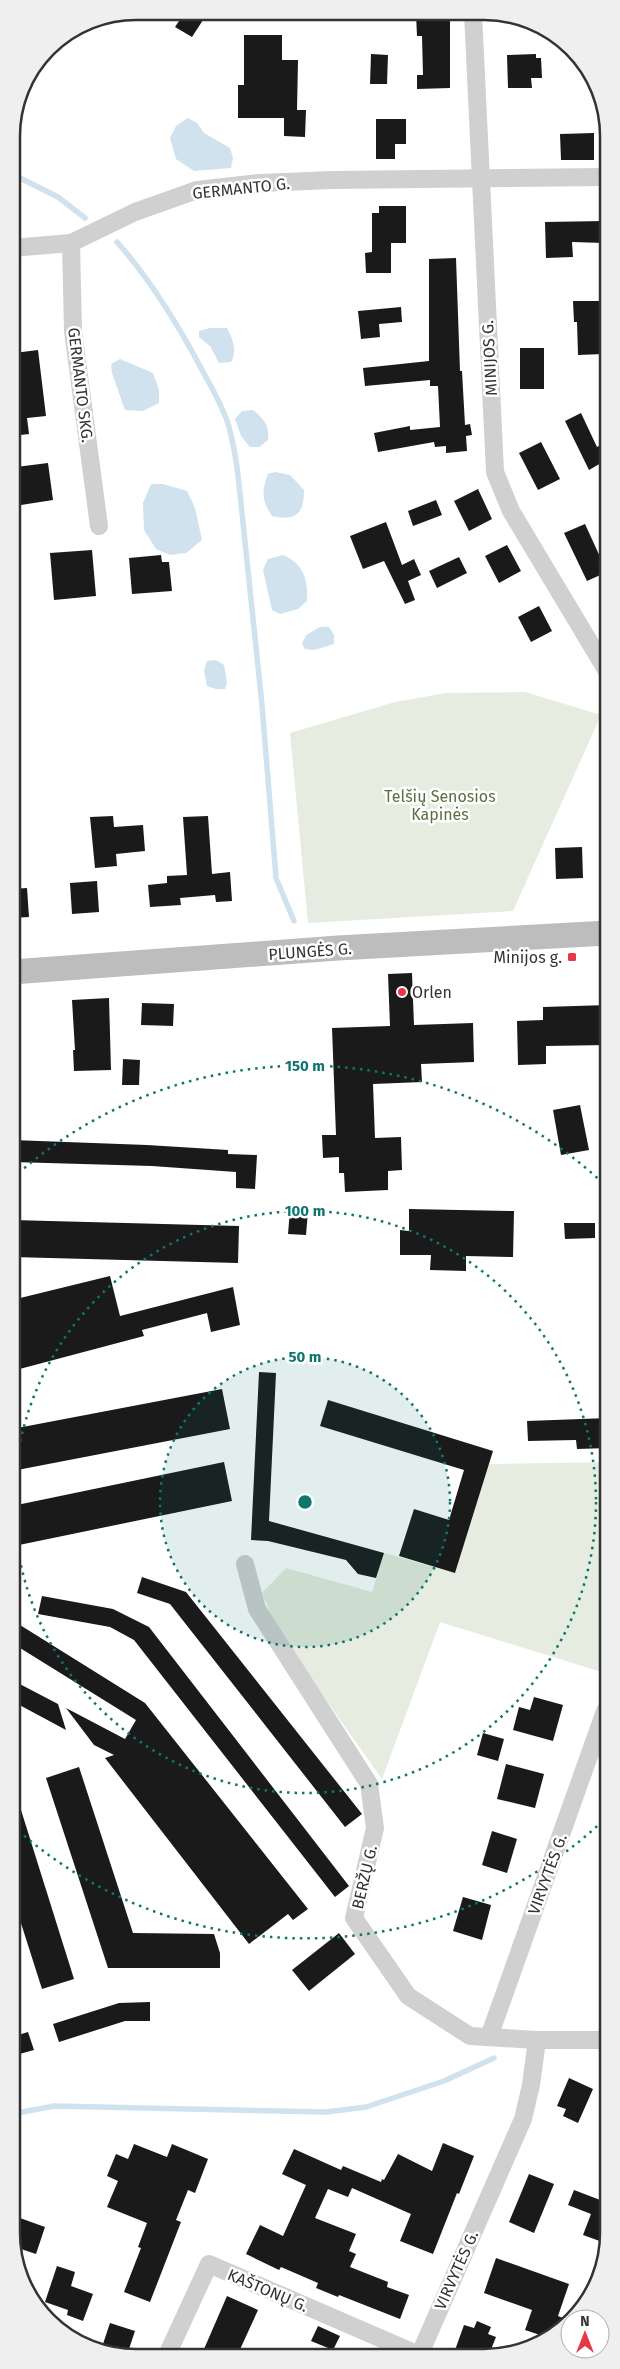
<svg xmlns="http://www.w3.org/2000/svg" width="620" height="2369" font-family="'Fira Sans',sans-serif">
<rect width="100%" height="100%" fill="#fff"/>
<g fill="#e6ecdf">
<path d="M525,692L601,715L513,911L308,923L290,733L395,702L446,693Z"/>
<path d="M608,1462V1674L440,1622L382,1779L278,1632L262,1593L286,1568L372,1592L384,1553L455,1573L489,1464Z"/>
</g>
<g fill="#cfe2ee">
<path d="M188,118L197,123L204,133L230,148L233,158L231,168L194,171L176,159L170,138L176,126Z"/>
<path d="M210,328H227C232,338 238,351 231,362L219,363L210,346L199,337V331Z"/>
<path d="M120,359L153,373L159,390V403L143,411L125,410L112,373L111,364Z"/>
<path d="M253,410C263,418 270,426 268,440L259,447H250L241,436L235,419L242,411Z"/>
<path d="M275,472L290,475L304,490C304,514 296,521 272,516C262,501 261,492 268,474Z"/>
<path d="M151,484H163L187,491L195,508L202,540L186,553L170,555L156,549L144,530L143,503Z"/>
<path d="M283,555C304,564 308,580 307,601L298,609L280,614L272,610L263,570L268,559Z"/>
<path d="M320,627H329L334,635V644L314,650L305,649L302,644L306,635Z"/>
<path d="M216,660L224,665L227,683L225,689H216L207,686L204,671L207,661Z"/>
</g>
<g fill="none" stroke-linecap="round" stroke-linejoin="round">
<g stroke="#cfe2ee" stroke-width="5.5">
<path d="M12,174L58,197L85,218"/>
<path d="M117,242C151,280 177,323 201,368C211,387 223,406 229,427C234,446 237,464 239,484L262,705L276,878L294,921"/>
<path d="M12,2114L54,2106L326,2112L366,2107L444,2081L494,2058"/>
</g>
</g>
<g fill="#1a1a1a">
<path d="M185,12H190L203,20L192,37L175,27Z"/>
<path d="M422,13H450V88L417,89V75H423L422,36H417L416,14Z"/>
<path d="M244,35H282V60H298L297,110H306L305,137L284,136V118H238V85H244Z"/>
<path d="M371,54L388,55L387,84H370Z"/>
<path d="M536,54V58H541L542,78H531L532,88H508L507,55Z"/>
<path d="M376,119H406V144H395V159H376Z"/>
<path d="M594,133V160H561L560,134Z"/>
<path d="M379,206H406V243H391V273H366L365,253L372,252V213H379Z"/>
<path d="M604,221V243L572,242L573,257L546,258L545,222Z"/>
<path d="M456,258L460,371H462L465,425L470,424L472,435L466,436L467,451L446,453V446L435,447L434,442L378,452L374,433L410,426V430L440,427L438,386H430V380L365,386L363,368L429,361V259Z"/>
<path d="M573,301H608V345H603V354L578,355L577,322H574Z"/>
<path d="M401,307L402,322L379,324L380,337L361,339L358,311Z"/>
<rect x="520" y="348" width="24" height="41"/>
<path d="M38,350L46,416L27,418L29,434L12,436V378H17L14,353Z"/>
<path d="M581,413L597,447L601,445L608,459L589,470L565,421Z"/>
<path d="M541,442L560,479L538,490L519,453Z"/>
<path d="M48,463L53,500L21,505L16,467Z"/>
<path d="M478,489L492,519L469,531L454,501Z"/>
<path d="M436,500L442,515L413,526L408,511Z"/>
<path d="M386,522L402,565L414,559L421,575L408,581L415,600L405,604L384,561L363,569L350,536Z"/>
<path d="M585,524L607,572L587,581L564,533Z"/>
<path d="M507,545L521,571L499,583L485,556Z"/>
<path d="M92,550L96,596L54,600L50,553Z"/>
<path d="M161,555L162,562H169L172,591L132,594L129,558Z"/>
<path d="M459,557L467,573L437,588L429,571Z"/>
<path d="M539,606L552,631L531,642L518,617Z"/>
<path d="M113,816L114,827L143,825L145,851L116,854L117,866L95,868L90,817Z"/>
<path d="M208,816L212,874L230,872L232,901L216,902L215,895L180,898L181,905L150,907L148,885L167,883V876L187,875L183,817Z"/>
<path d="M582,847L583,878L556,879L555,848Z"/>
<path d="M97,881L99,912L72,914L70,883Z"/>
<path d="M27,888L29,917L12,918V889Z"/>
<path d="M412,973L414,1025L473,1023L474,1062L421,1064L422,1082L373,1084L375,1138L401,1137L402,1170L388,1171V1190L345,1192L344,1173H339V1157L323,1158L322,1135H336L332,1028L390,1026L388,974Z"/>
<path d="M109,998L111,1070L74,1071L73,1050H75L72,1000Z"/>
<path d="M142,1003L174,1004L173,1026L141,1025Z"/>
<path d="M608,1005V1045L546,1046V1064L518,1065L517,1021L543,1020V1007Z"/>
<path d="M123,1059L140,1060L139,1085H122Z"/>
<path d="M580,1105L589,1150L561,1155L553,1110Z"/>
<path d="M12,1140L147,1145L228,1150V1154L257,1155L255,1189L236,1188V1172L152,1166L12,1162Z"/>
<path d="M409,1209L514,1211L513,1257L466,1256V1271L430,1270L431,1255H400V1230L409,1231Z"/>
<path d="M290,1210L308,1211L306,1235L288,1234Z"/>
<path d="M12,1220L239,1226L238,1263L12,1257Z"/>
<path d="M564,1223H595V1238L565,1239Z"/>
<path d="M110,1276L120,1316L233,1287L240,1325L211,1332L207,1313L142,1330L144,1336L12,1371V1300Z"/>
<path d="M259,1372L276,1373L269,1521L384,1553L376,1578L358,1574L346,1560L268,1541L251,1540Z"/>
<path d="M222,1389L230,1429L12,1471V1429Z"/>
<path d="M328,1400L493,1451L455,1573L399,1556L414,1509L449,1520L464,1470L320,1426Z"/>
<path d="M608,1418V1448L577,1449L576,1440L528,1441L527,1421Z"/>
<path d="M224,1462L232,1501L19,1545L17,1538L12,1539V1506Z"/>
<path d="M142,1577L186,1592L362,1814L345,1827L170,1604L137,1593Z"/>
<path d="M42,1596L113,1609L149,1627L349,1886L335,1897L134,1640L110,1627L38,1614Z"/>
<path d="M12,1620L145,1703L308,1909L293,1920L288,1914L249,1944L105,1758L114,1755L94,1745L66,1708L125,1739L136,1720L12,1643Z"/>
<path d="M12,1680L58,1704L66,1730L12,1701Z"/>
<path d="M534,1697L563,1705L553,1741L513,1730L519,1707L530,1710Z"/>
<path d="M483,1733L504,1739L498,1761L477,1755Z"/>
<path d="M506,1764L544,1774L535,1808L497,1799Z"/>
<path d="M79,1767L133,1933L214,1934L220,1953V1968H108L46,1778Z"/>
<path d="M16,1794L74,1979L42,1989L12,1895V1795Z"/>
<path d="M492,1831L517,1839L507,1873L482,1865Z"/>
<path d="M463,1897L491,1905L482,1940L453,1931Z"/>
<path d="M339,1933L355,1954L309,1991L292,1970Z"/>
<path d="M150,2002V2021H125L59,2042L53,2024L119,2003Z"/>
<path d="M28,2032L34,2050L12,2056V2037Z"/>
<path d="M569,2078L593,2089L578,2123L563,2116L566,2109L557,2106Z"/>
<path d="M443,2143L474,2156L459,2194L457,2193L433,2254L400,2241L411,2214L352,2188L348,2197L328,2189L315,2218L356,2234L349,2251L356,2254L350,2267L388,2282L387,2287L409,2295L400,2319L339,2295L338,2297L316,2288L318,2283L281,2267L279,2270L246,2254L260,2225L283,2236L306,2185L282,2174L294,2149L341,2170L343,2166L381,2182L382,2179L384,2180L398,2154L432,2171Z"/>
<path d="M134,2144L167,2157L172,2144L208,2159L195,2193L188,2190L176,2220L181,2222L150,2302L124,2292L141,2248L138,2247L147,2223L107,2207L118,2181L107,2176L116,2154L128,2159Z"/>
<path d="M529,2174L554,2184L534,2233L509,2222Z"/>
<path d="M574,2190L608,2203V2244L583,2235L591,2214L568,2205Z"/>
<path d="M20,2218L45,2227L36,2254L12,2246V2238Z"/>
<path d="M496,2258L569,2284L558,2316L570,2321L549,2338L525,2330L532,2310L484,2293Z"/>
<path d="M57,2266L75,2272L71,2286L93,2294L83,2321L67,2315L68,2310L45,2302Z"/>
<path d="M227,2296L258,2310L237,2356H201Z"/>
<path d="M477,2321L491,2327L488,2334L496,2337L488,2357H471L455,2350L464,2325L474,2328Z"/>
<path d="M110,2323L135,2331L127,2355H117L101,2350Z"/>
<path d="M318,2326L340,2336L333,2350L311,2341Z"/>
</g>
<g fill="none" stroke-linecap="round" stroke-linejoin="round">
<g stroke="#d0d0d0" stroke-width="18">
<path d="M473,13L495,472L511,511L608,673"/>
<path d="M71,243L73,331L99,526"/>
<path d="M12,248L71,243L135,212L197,190L259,183L332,180L608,177"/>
<path d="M245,1564L257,1609L369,1784L375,1828L354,1918L408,1996L470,2036L537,2040H608"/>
<path d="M489,2037L605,1711"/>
<path d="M167,2355L209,2264L419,2355"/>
<path d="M419,2356L523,2119L531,2085L537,2040"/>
</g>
<path stroke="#bdbdbd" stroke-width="25" d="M12,972L338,948L608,933"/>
</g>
<circle cx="305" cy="1502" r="145" fill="#0f766e" fill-opacity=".12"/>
<g fill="none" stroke="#0f766e" stroke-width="2.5" stroke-dasharray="2.5 5">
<circle cx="305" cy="1502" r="145"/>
<circle cx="305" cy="1502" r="291"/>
<path d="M608 1816A436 436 0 0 1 13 1826M13 1178A436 436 0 0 1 608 1188"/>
</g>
<g fill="#e63946" stroke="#fff" stroke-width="2">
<rect x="567" y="952" width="10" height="10" rx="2.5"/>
<circle cx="402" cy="992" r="5"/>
</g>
<g text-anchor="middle" stroke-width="5" stroke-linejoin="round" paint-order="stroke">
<g font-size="16" fill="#333" stroke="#fff">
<text transform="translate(241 188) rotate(-6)" y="6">GERMANTO G.</text>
<text transform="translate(489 358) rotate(-93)" y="6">MINIJOS G.</text>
<text transform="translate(81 385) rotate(83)" y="6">GERMANTO SKG.</text>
<text transform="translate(310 951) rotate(-4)" y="6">PLUNGĖS G.</text>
<text transform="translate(547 1874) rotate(-70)" y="6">VIRVYTĖS G.</text>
<text transform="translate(364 1877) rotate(-77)" y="6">BERŽŲ G.</text>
<text transform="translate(456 2270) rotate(-66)" y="6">VIRVYTĖS G.</text>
<text transform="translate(268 2290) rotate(23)" y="6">KAŠTONŲ G.</text>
</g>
<g font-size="16" fill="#56703f" stroke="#fff">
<text x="440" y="802">Telšių Senosios<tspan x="440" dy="18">Kapinės</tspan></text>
</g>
<g font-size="16" fill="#333" stroke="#fff" text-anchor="end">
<text x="562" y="963">Minijos g.</text>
<text x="412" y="998" text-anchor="start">Orlen</text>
</g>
</g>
<path d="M0 0H620V2369H0ZM136 20H484A116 116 0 0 1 600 136V2233A116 116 0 0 1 484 2349H136A116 116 0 0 1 20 2233V136A116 116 0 0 1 136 20Z" fill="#efefef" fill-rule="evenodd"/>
<path fill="none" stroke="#333" stroke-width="2.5" d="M136 20H484A116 116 0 0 1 600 136V2233A116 116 0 0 1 484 2349H136A116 116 0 0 1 20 2233V136A116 116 0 0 1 136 20Z"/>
<circle cx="305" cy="1502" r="8" fill="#0f766e" stroke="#fff" stroke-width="2.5"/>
<g font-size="15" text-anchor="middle" font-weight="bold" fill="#0f766e" stroke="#fff" stroke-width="5" stroke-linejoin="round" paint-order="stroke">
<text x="305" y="1071">150 m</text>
<text x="305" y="1216">100 m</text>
<text x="305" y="1362">50 m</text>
</g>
<g transform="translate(585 2334)"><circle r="24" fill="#ffffff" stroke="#adadad"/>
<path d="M0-4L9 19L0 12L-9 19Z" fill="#e63946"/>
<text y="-8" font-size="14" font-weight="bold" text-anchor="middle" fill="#333333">N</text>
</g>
</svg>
